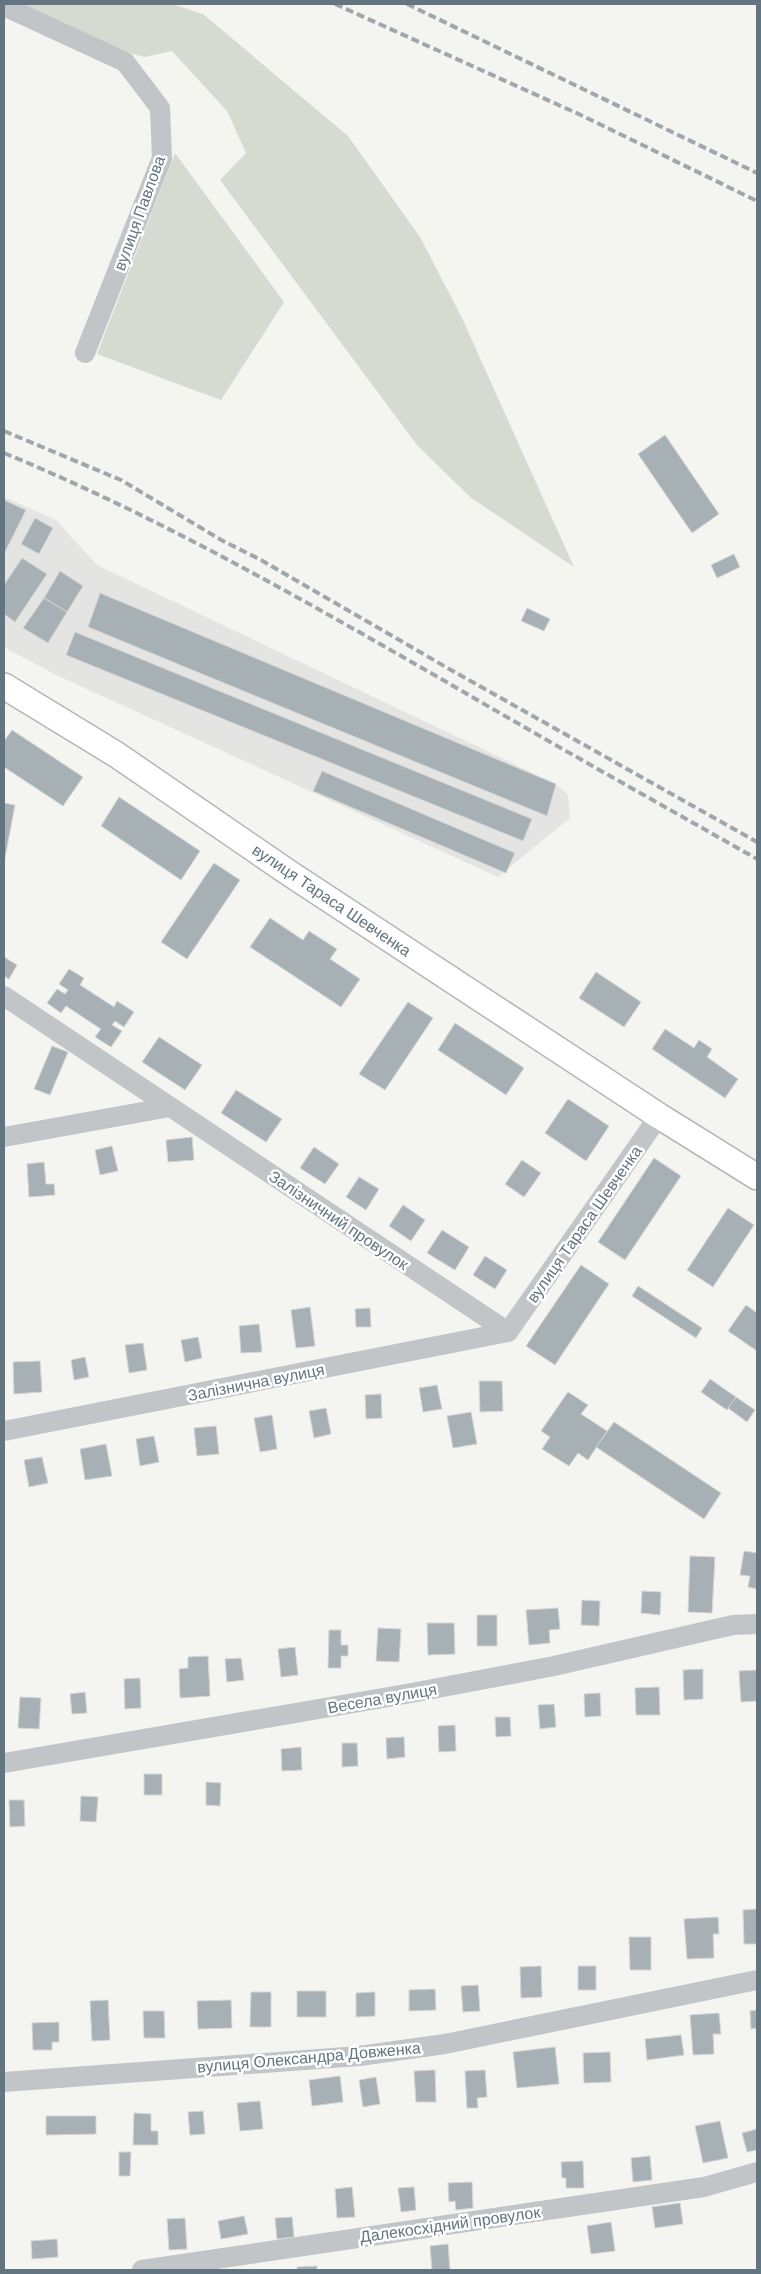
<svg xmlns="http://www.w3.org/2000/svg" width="761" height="2274" font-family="Helvetica,sans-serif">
<rect width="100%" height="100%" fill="#f4f4f0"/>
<path fill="#e4e5e3" d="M4,497L56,520L97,565L556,784L568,795L570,818L498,877L54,674L4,647Z"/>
<g fill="#d5dbd1">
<path d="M14,4H172L203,14L348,136L420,237L462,318L574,567L470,497L417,445L220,180L246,153L227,111L172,51L145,57L114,50Z"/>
<path d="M175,153L284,302L221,400L97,354Z"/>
</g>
<g fill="#a7b0b5" stroke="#d5d5d3">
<path d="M665,435L719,514L692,533L638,454Z"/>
<path d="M4,500L26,510L4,554Z"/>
<path d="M35,518L53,528L39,554L21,544Z"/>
<path d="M734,554L740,567L717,578L711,565Z"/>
<path d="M22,558L47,574L15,622L4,614V585Z"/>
<path d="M60,571L83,586L67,612L44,598Z"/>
<path d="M100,593L556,784L547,816L88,627Z"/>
<path d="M44,598L67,612L48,643L23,628Z"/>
<path d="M527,608L550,619L544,631L521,621Z"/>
<path d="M75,632L532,819L523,841L66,655Z"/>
<path d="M12,730L83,777L63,806L4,767V741Z"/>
<path d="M322,771L515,853L506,873L313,791Z"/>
<path d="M119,797L200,851L181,880L101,826Z"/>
<path d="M4,803L15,805L4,863Z"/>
<path d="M214,863L240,880L187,959L161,942Z"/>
<path d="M270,918L303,940L309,931L337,949L330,959L360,979L341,1007L250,947Z"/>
<path d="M4,957L17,965L9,979L4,976Z"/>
<path d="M69,969L84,978L80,985L114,1007L117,1001L134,1012L124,1027L115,1021L112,1025L122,1031L111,1047L95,1037L101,1029L66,1006L61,1013L47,1003L57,989L65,994L68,990L59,984Z"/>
<path d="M596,972L641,1002L624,1027L579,998Z"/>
<path d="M408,1002L433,1018L385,1090L359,1074Z"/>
<path d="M455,1023L524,1068L506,1095L438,1050Z"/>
<path d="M665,1029L694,1048L699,1040L712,1049L707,1057L738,1079L725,1098L652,1049Z"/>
<path d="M159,1037L202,1065L185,1090L142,1062Z"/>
<path d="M52,1046L68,1052L50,1095L34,1089Z"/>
<path d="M236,1090L282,1119L266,1142L221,1113Z"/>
<path d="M568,1099L609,1126L586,1161L545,1133Z"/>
<path d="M192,1137L194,1160L168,1162L166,1140Z"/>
<path d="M112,1146L118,1171L100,1175L95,1150Z"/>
<path d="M314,1147L339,1164L325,1184L300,1168Z"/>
<path d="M654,1158L681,1176L625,1260L598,1242Z"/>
<path d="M522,1160L541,1173L524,1197L505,1184Z"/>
<path d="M44,1162L46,1184H54L55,1195L29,1197L27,1164Z"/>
<path d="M359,1177L379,1189L366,1210L346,1197Z"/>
<path d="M403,1205L425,1220L411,1241L389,1226Z"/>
<path d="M728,1208L754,1225L713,1287L687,1270Z"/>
<path d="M442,1230L469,1247L455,1270L427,1253Z"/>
<path d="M485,1256L507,1270L495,1289L473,1275Z"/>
<path d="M581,1265L609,1284L555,1365L526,1346Z"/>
<path d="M638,1286L702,1328L696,1338L632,1296Z"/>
<path d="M746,1305L757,1313V1351L728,1331Z"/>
<path d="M310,1307L315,1346L296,1348L291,1310Z"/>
<path d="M370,1308L371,1327H356L355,1309Z"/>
<path d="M259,1324L262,1352L241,1353L239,1326Z"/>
<path d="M198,1337L202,1358L185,1362L181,1340Z"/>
<path d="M143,1343L147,1370L129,1373L125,1345Z"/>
<path d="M85,1357L89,1377L74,1380L71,1360Z"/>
<path d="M40,1361L42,1392L14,1394L13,1362Z"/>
<path d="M710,1379L736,1397L727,1410L701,1392Z"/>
<path d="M479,1381H502L503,1411L480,1412Z"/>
<path d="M437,1385L442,1409L423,1412L419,1388Z"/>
<path d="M568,1392L588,1405L581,1414L607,1431L588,1460L578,1453L569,1466L542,1449L550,1437L541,1431Z"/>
<path d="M381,1394L382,1418L366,1419L365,1395Z"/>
<path d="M736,1397L755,1410L747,1422L728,1408Z"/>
<path d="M326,1408L331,1434L314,1438L309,1411Z"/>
<path d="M471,1412L477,1444L453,1448L447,1416Z"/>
<path d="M272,1415L277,1449L260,1452L254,1418Z"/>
<path d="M614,1422L721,1493L704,1519L596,1447Z"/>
<path d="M216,1426L219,1454L197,1456L194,1428Z"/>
<path d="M154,1436L159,1462L140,1466L136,1439Z"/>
<path d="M106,1444L112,1476L85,1480L80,1449Z"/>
<path d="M42,1457L48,1483L29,1487L24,1460Z"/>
<path d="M744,1551L757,1553V1589L748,1587L750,1576L740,1575Z"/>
<path d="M690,1556L715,1557L712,1613L688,1612Z"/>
<path d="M642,1591L661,1592L660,1615L641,1613Z"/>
<path d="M582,1600L600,1601L599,1626L581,1625Z"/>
<path d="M558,1608L560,1629L549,1630L550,1643L529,1645L526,1610Z"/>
<rect x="477" y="1615" width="20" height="31"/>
<path d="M427,1623H454L455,1654L428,1655Z"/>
<path d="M378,1628L401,1629L399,1662L376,1661Z"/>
<path d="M329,1630H341V1645H348V1656H341V1668H328Z"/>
<path d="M295,1647L298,1675L281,1677L278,1649Z"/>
<path d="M208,1656L210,1696L180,1698L179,1669L188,1668V1657Z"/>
<path d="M241,1658L244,1680L227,1682L225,1659Z"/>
<path d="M703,1669V1699L684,1700L683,1670Z"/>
<path d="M757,1670V1701L741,1702L739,1671Z"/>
<path d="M140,1678L141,1708L125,1709L124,1679Z"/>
<path d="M659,1687L660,1715H636L635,1688Z"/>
<path d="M85,1692L87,1713L72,1714L70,1694Z"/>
<path d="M600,1693L601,1716L585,1717L584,1694Z"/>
<path d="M20,1697L41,1698L39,1729L18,1728Z"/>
<path d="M554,1704L556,1727L540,1729L538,1705Z"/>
<path d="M495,1717H510L511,1736L496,1737Z"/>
<path d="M455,1725L456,1751L439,1752L438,1726Z"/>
<path d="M404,1737L405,1757L387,1759L386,1738Z"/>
<path d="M342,1743H357L358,1766L342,1767Z"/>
<path d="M301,1747L302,1770L282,1771L281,1749Z"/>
<rect x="144" y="1774" width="18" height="21"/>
<path d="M206,1782L221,1783L220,1806L206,1805Z"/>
<path d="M81,1796L98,1797L96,1822L80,1821Z"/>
<path d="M9,1800H24L25,1826L10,1827Z"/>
<path d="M757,1909V1944H744L743,1910Z"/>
<path d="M718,1917L719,1934H713L714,1958L687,1959L684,1919Z"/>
<path d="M629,1937H651V1970H630Z"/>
<path d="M541,1966L542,1997L521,1998L520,1967Z"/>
<rect x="578" y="1966" width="18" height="24"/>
<path d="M478,1985L480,2011L463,2012L461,1986Z"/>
<path d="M435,1989L436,2010L409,2011V1990Z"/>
<rect x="297" y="1991" width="29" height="26"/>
<path d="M251,1992H271V2027H250Z"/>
<path d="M375,1992V2016L356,2017V1993Z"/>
<path d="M108,2000L110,2040L92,2041L90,2001Z"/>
<path d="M231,2000L232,2028L198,2029L197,2001Z"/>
<path d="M757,2010V2028L751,2029L750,2011Z"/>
<path d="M143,2011H164L165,2038H144Z"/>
<path d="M719,2013L721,2034H713L714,2054L693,2055L690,2015Z"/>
<path d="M59,2022V2042H52V2050H33L32,2023Z"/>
<path d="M681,2035L684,2055L647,2060L645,2039Z"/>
<path d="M555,2047L559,2084L517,2088L513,2052Z"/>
<path d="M610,2052L611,2082L584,2083L583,2053Z"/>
<path d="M435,2070L436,2102H416L414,2071Z"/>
<path d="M485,2070L487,2097L477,2098L478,2108H467L465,2071Z"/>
<path d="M340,2076L343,2102L312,2106L309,2080Z"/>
<path d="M376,2077L380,2104L363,2107L359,2080Z"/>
<path d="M260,2101L263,2129L240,2131L237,2103Z"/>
<path d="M203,2111L205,2134L190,2135L188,2112Z"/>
<path d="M134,2113L151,2114V2131H158V2145H133Z"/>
<path d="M46,2116H96V2134L46,2135Z"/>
<path d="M720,2121L728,2158L703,2163L695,2126Z"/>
<path d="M757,2129V2150L747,2152L742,2133Z"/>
<path d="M119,2152H131L130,2176H119Z"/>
<path d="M650,2156L652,2180L633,2182L631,2158Z"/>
<path d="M583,2161L584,2188H566V2178H562L561,2162Z"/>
<path d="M472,2182L473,2208L456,2210L455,2201L449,2202L448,2183Z"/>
<path d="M352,2187L355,2217L337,2218L335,2189Z"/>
<path d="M414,2187L416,2210L401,2212L398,2188Z"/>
<path d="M680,2203L683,2224L655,2228L652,2207Z"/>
<path d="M244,2216L248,2234L221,2239L218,2221Z"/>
<path d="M292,2217L294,2237L277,2239L275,2218Z"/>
<path d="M185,2218L187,2249L169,2250L167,2219Z"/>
<path d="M611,2222L615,2251L591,2254L587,2226Z"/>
<path d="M57,2239L58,2257L32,2259L31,2241Z"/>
<path d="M448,2244L450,2270H432L430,2246Z"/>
<path d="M317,2266V2270H297V2267Z"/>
</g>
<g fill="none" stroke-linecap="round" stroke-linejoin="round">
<defs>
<path id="major" d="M4,686L117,755L289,873L659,1116L757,1177"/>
</defs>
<use href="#major" stroke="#b2b7ba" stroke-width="28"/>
<g stroke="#c1c5c8" stroke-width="20">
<path d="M4,6L125,62L160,108L162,158L85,353"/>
<path d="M4,996L508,1332"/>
<path d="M4,1137L170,1107"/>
<path d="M508,1332L659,1116"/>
<path d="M4,1431L508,1332"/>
<path d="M4,1763L406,1694L554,1666L733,1625L757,1624"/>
<path d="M4,2082L359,2056L445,2044L757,1980"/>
<path d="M142,2270L704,2187L757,2172"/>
</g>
<use href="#major" stroke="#fff" stroke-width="25"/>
<g stroke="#a0a7ab" stroke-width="4" stroke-dasharray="8 4" stroke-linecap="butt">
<path d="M335,4L583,116L757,201"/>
<path d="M407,4L757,173"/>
<path d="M4,431L121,480L223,541L261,560L451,670L757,842"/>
<path d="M4,453C157,516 300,598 443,680C547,741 653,800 757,859"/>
</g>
</g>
<g text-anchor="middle" stroke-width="5" stroke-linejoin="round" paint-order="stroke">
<g font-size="16" fill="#637581" stroke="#fff">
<text transform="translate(139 213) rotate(-70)" y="6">вулиця Павлова</text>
<text transform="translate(332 900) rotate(34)" y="6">вулиця Тараса Шевченка</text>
<text transform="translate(339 1220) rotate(34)" y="6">Залізничний провулок</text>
<text transform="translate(584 1224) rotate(-55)" y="6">вулиця Тараса Шевченка</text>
<text transform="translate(256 1382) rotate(-11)" y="6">Залізнична вулиця</text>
<text transform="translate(382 1698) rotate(-10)" y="6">Весела вулиця</text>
<text transform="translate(309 2057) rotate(-5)" y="6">вулиця Олександра Довженка</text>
<text transform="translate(450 2224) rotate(-8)" y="6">Далекосхідний провулок</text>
</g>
</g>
<rect width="761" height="2274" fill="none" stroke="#637581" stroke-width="10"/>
</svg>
